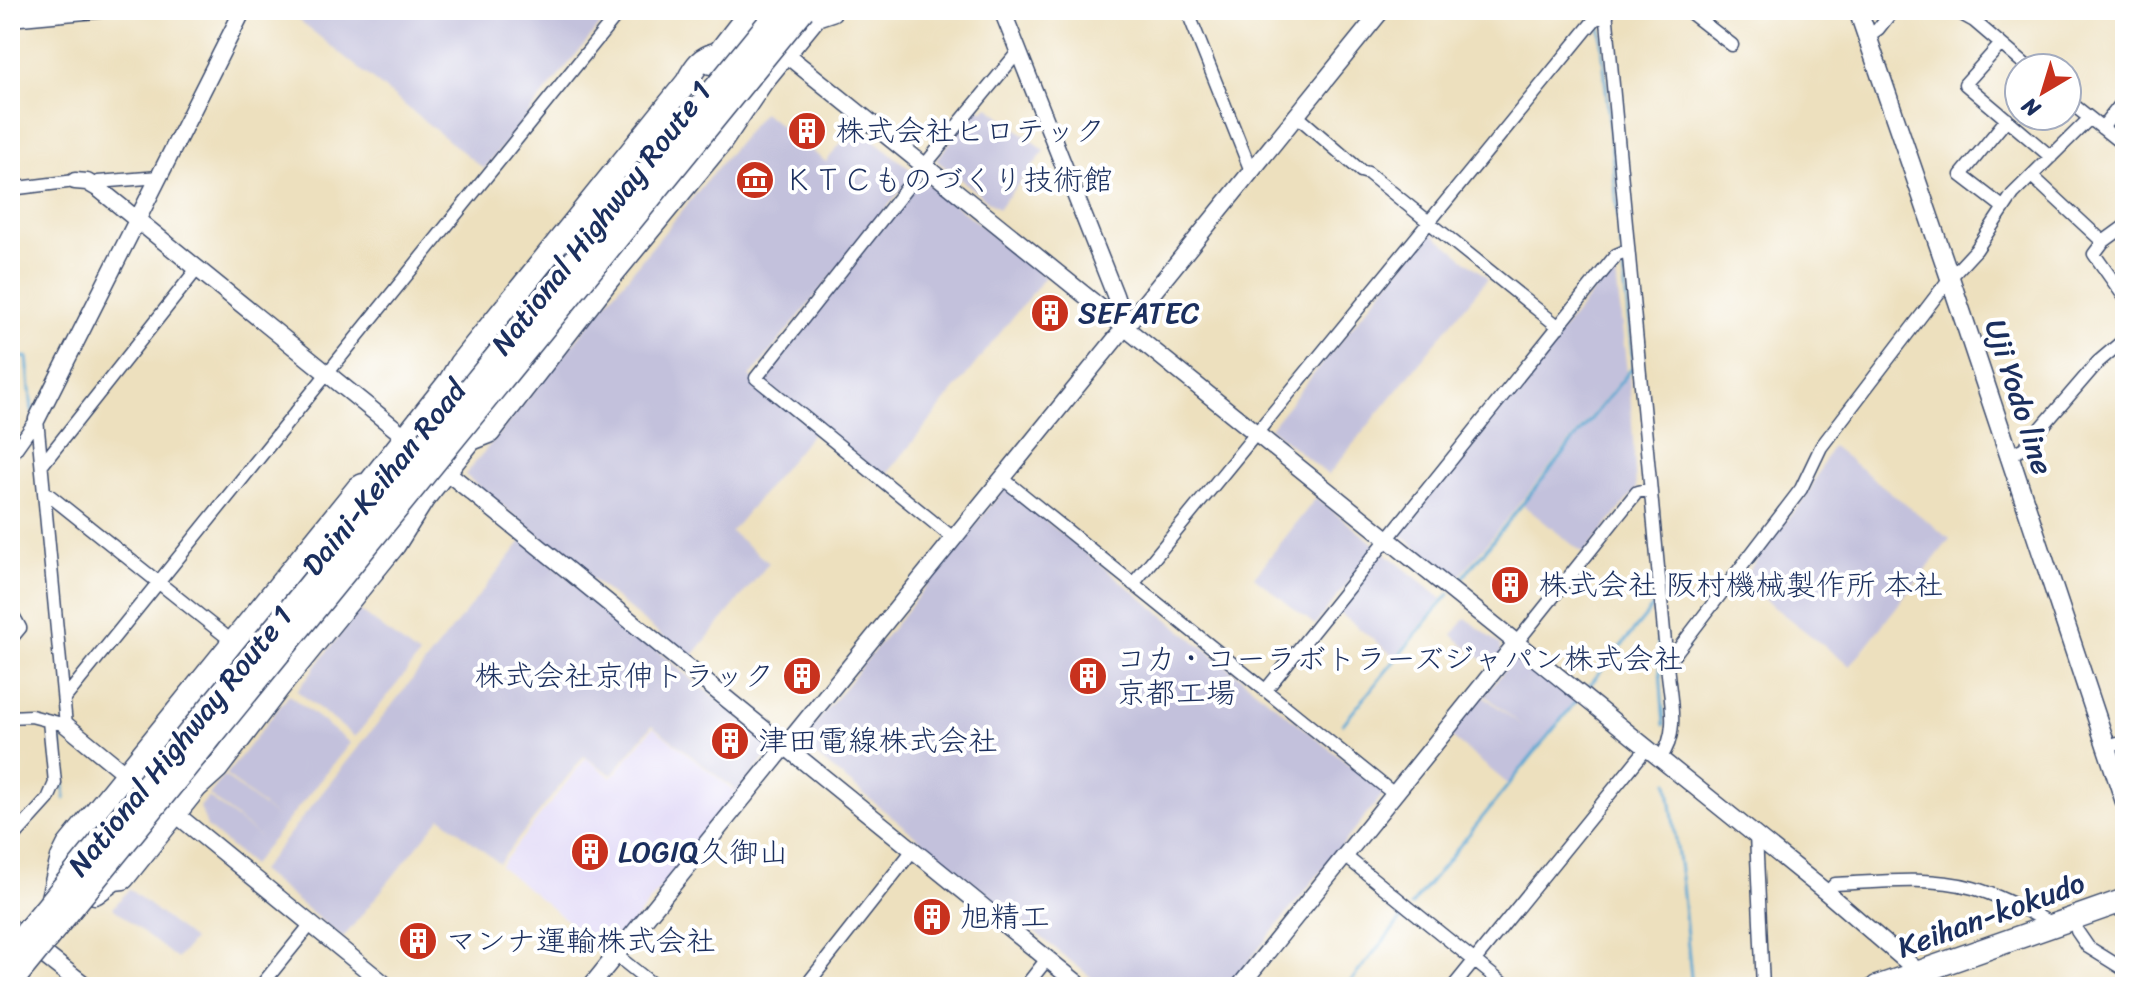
<svg xmlns="http://www.w3.org/2000/svg" width="2135" height="997" font-family="Sriracha,'Klee One',sans-serif">
<style>
.built{fill:#ded5f6}
.industrial{fill:#c3c1dc}
.lines{fill:none;stroke-linecap:round;stroke-linejoin:round}
.stream{stroke:#59a6d2;stroke-width:3}
.street-casing{stroke:#3a4a6c;stroke-width:15}
.secondary-casing{stroke:#3a4a6c;stroke-width:19}
.primary-casing{stroke:#3a4a6c;stroke-width:21}
.highway-casing{stroke:#3a4a6c;stroke-width:25}
.street{stroke:#fff;stroke-width:12}
.secondary{stroke:#fff;stroke-width:16}
.primary{stroke:#fff;stroke-width:18}
.highway{stroke:#fff;stroke-width:22}
.highway-bridge-casing{stroke:#3a4a6c;stroke-width:25;stroke-linecap:butt}
.highway-bridge{stroke:#fff;stroke-width:22}
.labels{text-anchor:middle;dominant-baseline:central;stroke-width:8;stroke-linejoin:round;paint-order:stroke}
.poi-label{font-size:30px;fill:#1b2f5e;stroke:#fff;text-anchor:start}
.street-label{font-size:30px;fill:#1b2f5e;stroke:#fff}
</style>
<rect width="100%" height="100%" fill="#fff"/>
<filter id="ink" filterUnits="userSpaceOnUse"><feTurbulence type="fractalNoise" baseFrequency=".0125" numOctaves="2"/><feDisplacementMap in="SourceGraphic" scale="16" xChannelSelector="R" yChannelSelector="G"/><feConvolveMatrix kernelMatrix="1 2 1 2 8 2 1 2 1" color-interpolation-filters="sRGB"/></filter>
<filter id="wash" filterUnits="userSpaceOnUse"><feTurbulence type="fractalNoise" baseFrequency=".006" numOctaves="4" result="noise"/><feDisplacementMap in="SourceGraphic" scale="32" xChannelSelector="R" yChannelSelector="G"/><feGaussianBlur stdDeviation="1.8" result="paint"/><feColorMatrix in="noise" values="0 0 0 0 0 0 0 0 0 0 0 0 0 0 0 0 0 1.4 0 .05"/><feComposite in="paint" operator="in"/></filter>
<g filter="url(#wash)">
<rect width="100%" height="100%" fill="#ede0be"/>
<path class="built" d="M653 727 737 793 608 954 500 866 586 758 612 778Z"/>
<path class="industrial" d="M301 10H612L484 169 295 17Z
M988 106 1045 151 998 209 936 160 978 107 983 111Z
M763 112 826 162 855 125 915 173 750 377 815 430 731 532 769 563 690 659 465 475Z
M920 177 1045 277 884 478 759 378Z
M1430 231 1488 278 1328 475 1270 428Z
M1615 265 1627 372 1456 581 1398 532Z
M1629 374 1636 489 1584 554 1523 505Z
M1832 446 1950 539 1850 666 1740 581 1808 494Z
M1005 488 1384 793 1228 987H1103L800 743Z
M1316 498 1377 546 1315 625 1254 577Z
M523 540 772 745 770 752 738 792 652 725 612 775 584 756 499 863 441 817 343 938 260 871Z
M1383 551 1442 599 1395 657 1336 610Z
M359 610 419 656 355 737 297 691Z
M1466 618 1500 645 1502 654 1491 666 1452 635Z
M1514 658H1522L1575 700 1508 784 1450 736 1482 695 1525 728 1485 695Z
M289 695 350 743 252 865 207 827 200 807 208 797 262 839 209 795 224 776 280 820 226 775Z
M129 889 193 940 177 959 113 908Z"/>
<g class="lines">
<path class="stream" d="M1600 22 1621 249
M1622 257 1634 373
M10 359 27 357 32 411
M1457 585 1633 367
M1656 615 1664 725
M1585 691 1656 603
M1343 724 1449 594
M60 734 65 799
M1668 782 1682 885 1692 987
M1411 906 1577 700
M1346 987 1407 912"/>
</g>
</g>
<g filter="url(#ink)">
<g class="lines">
<g class="street-casing">
<path id="street" d="M1187 10 1251 171
M1606 10 1667 664
M1687 10 1732 45
M1954 10 1974 21 2029 68
M10 20 118 10
M1867 37 1878 29 1893 10
M2001 44 1965 84 2051 157
M2067 100 2125 146
M1296 115 1361 171 1368 173 1559 327
M2102 128 2125 99
M2033 177 2103 242 2094 254 2125 298
M98 182 159 177
M10 189 75 181
M2004 208 1961 175 2007 119
M2103 242 2125 226
M2008 456 2024 448 2098 362 2125 339
M10 457 37 419
M42 465 197 269
M1002 478 1394 794
M44 491 233 642
M953 538 756 378 924 166 1018 52
M1133 584 1596 18 1607 17
M10 610 20 628 10 640
M1517 642 1637 492 1650 489
M1265 691 1616 255 1628 250
M65 698 621 10
M10 717 31 716 66 725 37 419
M2106 747 2125 742
M1660 758C1681 733 1669 694 1667 664L1801 489 1821 447 1950 278 1976 250 2013 194 2089 119
M1756 835 1763 987
M10 841 48 799 55 783 49 721
M1345 856 1507 987
M1827 893 1835 884C1878 882 1930 876 1973 888 2001 896 2027 911 2053 924
M2077 931 2088 947 2125 970
M616 955 656 987
M1933 980 1942 987
M260 987 311 924
M805 987 913 850
M1025 987 1047 959
M1453 987 1647 748"/>
</g>
<g class="secondary-casing">
<path id="secondary" d="M1002 10 1115 295 1125 325
M778 48 1827 893 1920 973
M75 181 87 182 99 189 413 443
M37 419 243 10
M437 464 1082 987
M66 725 132 779
M166 806 388 987
M590 987 1382 10
M1239 987 1517 642"/>
</g>
<g class="primary-casing">
<path id="primary" d="M1858 10 1950 278 2125 802
M10 928 86 987"/>
</g>
<g class="highway-casing">
<path id="highway" d="M711 63 752 10
M360 516 357 505 371 481 450 381 460 364 687 82C695 66 701 57 719 53
M95 893 114 879 123 878 196 787 217 768 278 688 394 545 423 499 471 439 489 432 608 279 720 143 762 81 816 15 831 10
M52 898 62 858 68 846 358 488 363 485
M1877 987 2125 900"/>
</g>
<use href="#street" class="street"/>
<use href="#secondary" class="secondary"/>
<use href="#primary" class="primary"/>
<use href="#highway" class="highway"/>
<g class="highway-bridge-casing">
<path id="highway-bridge" d="M10 952 779 10
M10 984 803 10"/>
</g>
<use href="#highway-bridge" class="highway-bridge"/>
</g>
</g>
<defs>
<g id="building-disc" transform="scale(2)"><circle r="9.5" fill="#c8321e" stroke="#fff"/><path d="M-4-6H4V6H1V3H-1V6H-4ZM-2.5-4.3h1.7v1.8h-1.7ZM.8-4.3h1.7v1.8H.8ZM-2.5-1h1.7V.8h-1.7ZM.8-1h1.7V.8H.8Z" fill="#fff"/></g>
<g id="museum-disc" transform="scale(2)"><circle r="9.5" fill="#c8321e" stroke="#fff"/><path d="M0-6L6-3V-2H-6V-3ZM-5-1h2V3h-2ZM-1-1h2V3h-2ZM3-1h2V3H3ZM-6 4H6V6H-6Z" fill="#fff"/></g>
</defs>
<g fill-rule="evenodd">
<use href="#building-disc" x="807" y="131"/>
<use href="#museum-disc" x="755" y="180"/>
<use href="#building-disc" x="1050" y="313"/>
<use href="#building-disc" x="1510" y="585"/>
<use href="#building-disc" x="802" y="676"/>
<use href="#building-disc" x="1088" y="676"/>
<use href="#building-disc" x="730" y="741"/>
<use href="#building-disc" x="590" y="852"/>
<use href="#building-disc" x="932" y="917"/>
<use href="#building-disc" x="418" y="941"/>
</g>
<g class="labels">
<g class="poi-label">
<text x="835" y="131">株式会社ヒロテック</text>
<text x="783" y="180">ＫＴＣものづくり技術館</text>
<text x="1078" y="313">SEFATEC</text>
<text x="1538" y="585">株式会社 阪村機械製作所 本社</text>
<text x="1116" y="659">コカ・コーラボトラーズジャパン株式会社<tspan x="1116" dy="34">京都工場</tspan></text>
<text x="774" y="676" text-anchor="end">株式会社京伸トラック</text>
<text x="758" y="741">津田電線株式会社</text>
<text x="618" y="852">LOGIQ久御山</text>
<text x="960" y="917">旭精工</text>
<text x="446" y="941">マンナ運輸株式会社</text>
</g>
<g class="street-label">
<text transform="translate(601 218) rotate(-52)">National Highway Route 1</text>
<text transform="translate(2019 397) rotate(72)">Uji Yodo line</text>
<text transform="translate(384 478) rotate(-51)">Daini-Keihan Road</text>
<text transform="translate(180 741) rotate(-51)">National Highway Route 1</text>
<text transform="translate(1991 915) rotate(-20)">Keihan-kokudo</text>
</g>
</g>
<rect width="2135" height="997" fill="none" stroke="#fff" stroke-width="40"/>
<g transform="translate(2043 92) rotate(218)"><circle r="38" fill="#ffffff" stroke="#a4acbf" stroke-width="2"/>
<path d="M0-6L14 30L0 20L-14 30Z" fill="#c8321e"/>
<text y="-12" font-size="22" font-weight="bold" text-anchor="middle" fill="#1b2f5e">N</text>
</g>
</svg>
